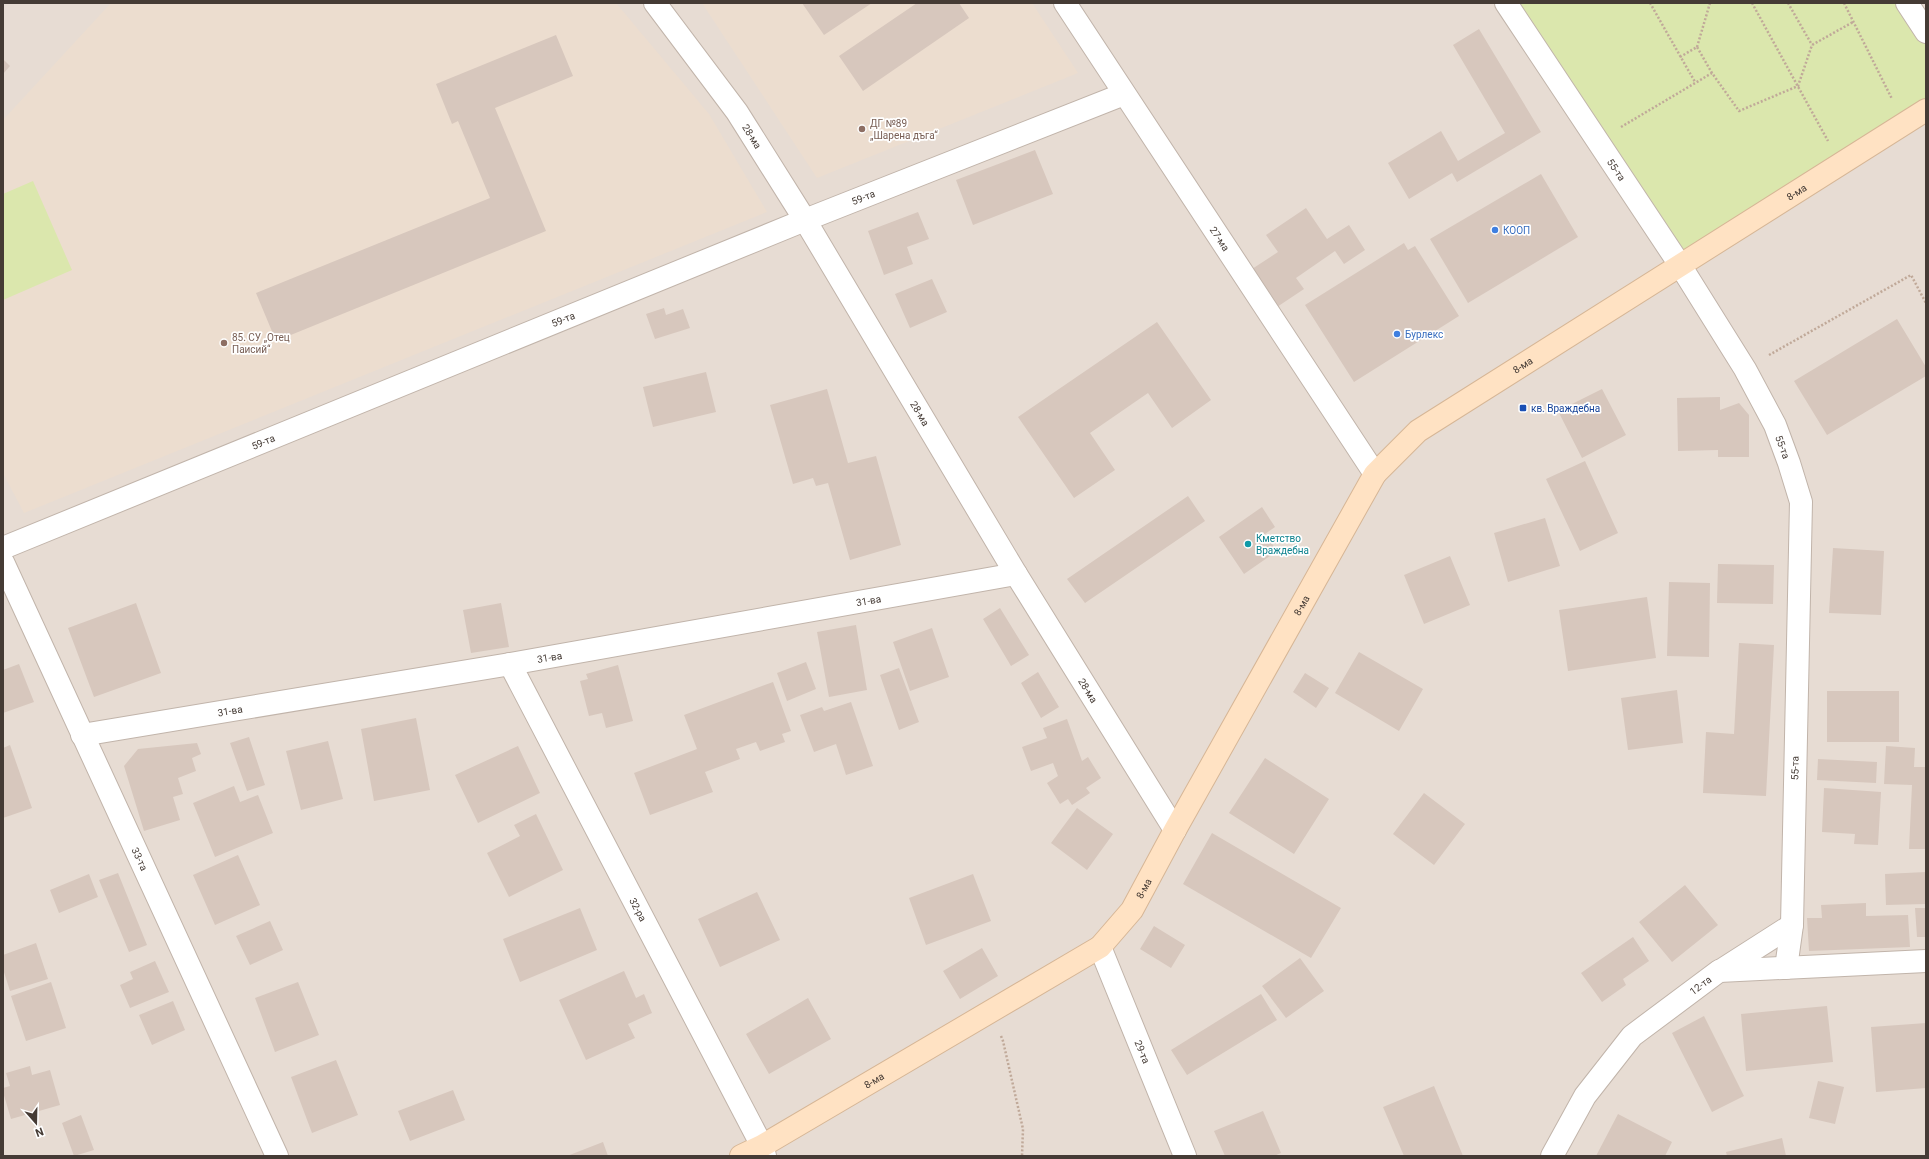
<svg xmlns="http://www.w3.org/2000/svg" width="1929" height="1159" font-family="Roboto,sans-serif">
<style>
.residential{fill:#e7dcd3}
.education{fill:#ecddcf}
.green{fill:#dbe7ad}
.building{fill:#d7c7bd}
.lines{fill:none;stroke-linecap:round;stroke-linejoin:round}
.street-casing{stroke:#c1b4aa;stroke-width:24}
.secondary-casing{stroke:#d6b696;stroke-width:24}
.path{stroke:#c0a999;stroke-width:2.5;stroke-dasharray:2 2;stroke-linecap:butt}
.street{stroke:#fff;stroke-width:22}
.secondary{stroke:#ffe2c3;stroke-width:22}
.education-dot{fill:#8d6e63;stroke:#fff;stroke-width:1.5}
.shop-dot{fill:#3f7fe0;stroke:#fff;stroke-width:1.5}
.transit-dot{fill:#1a4fb4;stroke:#fff;stroke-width:1.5}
.culture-dot{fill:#0f9aa8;stroke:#fff;stroke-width:1.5}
.labels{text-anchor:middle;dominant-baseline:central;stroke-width:3.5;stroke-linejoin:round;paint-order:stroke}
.education-label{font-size:10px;fill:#785e54;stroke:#fff;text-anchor:start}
.street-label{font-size:10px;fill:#453b35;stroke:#fff}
.shop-label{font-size:10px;fill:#366cbe;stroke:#fff;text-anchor:start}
.transit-label{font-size:10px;fill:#164399;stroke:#fff;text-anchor:start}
.culture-label{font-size:10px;fill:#0d838f;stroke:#fff;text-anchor:start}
</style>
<rect width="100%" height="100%" fill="#f3ebe5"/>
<path class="residential" d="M3 3H1926V1156H3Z"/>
<path class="education" d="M111 3H616L709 114 767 212 24 513 3 473V120Z
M702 3H1032L1078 73 817 178Z"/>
<path class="green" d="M1506 3H1907L1926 32V110L1680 265Z
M33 181 72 270 3 300V194Z"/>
<path class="building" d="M802 3H872L824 35Z
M917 3H959L969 18 863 91 839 56Z
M1479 29 1541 132 1457 182 1452 173 1409 199 1388 163 1441 131 1458 161 1505 133 1453 45Z
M556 35 573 76 495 108 546 231 276 341 256 293 490 198 458 121 452 124 436 84Z
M3 59 10 66 3 74Z
M1035 150 1053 194 973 225 956 180Z
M1541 174 1578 237 1468 303 1430 239Z
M1306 208 1327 239 1349 225 1365 250 1344 264 1335 251 1296 278 1304 289 1277 307 1252 269 1278 252 1266 235Z
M918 212 929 239 907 247 913 264 884 275 868 231Z
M1404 243 1408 250 1415 246 1459 316 1354 382 1305 305Z
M932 279 947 312 910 328 895 294Z
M664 308 666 315 683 309 690 328 655 339 646 314Z
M1897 319 1926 367V376L1827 435 1794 381Z
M1157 322 1211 400 1172 428 1148 393 1090 433 1115 470 1074 498 1018 417Z
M706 372 716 412 653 427 643 387Z
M827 389 848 463 876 456 901 545 850 560 828 483 816 486 813 478 793 484 770 405Z
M1602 389 1626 435 1582 458 1558 411Z
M1720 397V410L1739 403 1749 415V457H1718V450L1678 451 1677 398Z
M1585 461 1618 533 1580 551 1546 479Z
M1188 496 1205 521 1085 603 1067 579Z
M1262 507 1275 527 1265 534 1277 551 1244 574 1219 537Z
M1545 518 1560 566 1508 582 1494 533Z
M1833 548 1884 551 1881 615 1829 613Z
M1450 556 1470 605 1424 624 1404 575Z
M1718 564 1774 565 1773 604 1717 603Z
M1669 582 1710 583 1709 657 1667 656Z
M1647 597 1656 658 1568 671 1559 610Z
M136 603 161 673 94 697 68 628Z
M501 603 509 647 471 653 463 610Z
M1000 608 1029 655 1011 666 983 619Z
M856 625 867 690 829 697 817 632Z
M932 628 949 677 910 691 893 642Z
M1739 643 1774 645 1766 796 1703 793 1706 732 1734 734Z
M1359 652 1423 689 1399 731 1335 693Z
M806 662 816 689 787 701 777 673Z
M19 664 34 702 3 713V670Z
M618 665 633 721 606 728 602 713 589 716 580 681 588 679 586 674Z
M899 668 919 722 899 730 880 675Z
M1038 672 1059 707 1041 718 1021 683Z
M1305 673 1329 688 1316 708 1293 692Z
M773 682 791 731 782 734 785 742 760 751 756 742 736 749 740 759 705 772 713 792 650 815 634 773 697 749 684 715Z
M1677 690 1683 743 1628 750 1621 698Z
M1827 691H1899V742H1827Z
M851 702 873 766 846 775 836 744 814 752 800 715 822 707 824 711Z
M416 718 430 790 374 801 361 729Z
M1067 719 1082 761 1088 757 1101 778 1086 788 1090 793 1072 805 1068 799 1060 804 1047 783 1058 776 1053 763 1031 771 1022 747 1047 738 1043 728Z
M249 737 265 785 247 791 230 743Z
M328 741 343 799 301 810 286 751Z
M197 743 201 754 192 758 196 771 178 778 183 794 173 797 180 820 144 831 124 766 138 749Z
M10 745 32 808 3 818V748Z
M518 746 540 793 478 823 455 775Z
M1886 746 1915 748 1914 767H1926V849H1909L1912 785 1884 784Z
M1265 758 1329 799 1294 854 1229 813Z
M1818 759 1877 762 1876 783 1817 780Z
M234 786 240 802 258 795 273 833 215 857 193 803Z
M1824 788 1881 792 1878 845 1854 844 1855 834 1822 832Z
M1424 793 1465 824 1434 865 1393 834Z
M1077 808 1113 834 1087 870 1051 843Z
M536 814 563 870 509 897 487 853 520 836 514 825Z
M1212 833 1341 908 1311 958 1183 884Z
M238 855 260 905 215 925 193 875Z
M1926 872V904L1886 905 1885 874Z
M118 873 147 945 129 952 99 880Z
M89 874 98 897 59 913 50 890Z
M973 874 991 921 926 945 909 898Z
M1685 885 1718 925 1672 962 1639 922Z
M757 892 780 940 720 967 698 919Z
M1866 903V916L1908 915 1910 947 1809 951 1807 918H1822L1821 905Z
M580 908 597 950 520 982 503 939Z
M1915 908H1926V937H1917Z
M270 921 283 950 250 965 236 936Z
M1154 926 1185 945 1171 968 1140 949Z
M1633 937 1649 961 1623 979 1626 985 1602 1002 1581 973Z
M36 943 48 979 10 991 3 969V955Z
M982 948 998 976 960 999 943 971Z
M1300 958 1324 991 1286 1018 1262 986Z
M155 961 169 992 130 1008 120 985 133 979 130 972Z
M624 971 636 998 644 994 652 1013 628 1024 635 1038 586 1060 559 1000Z
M51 982 66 1028 26 1041 11 996Z
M298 982 319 1035 275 1052 255 998Z
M1261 994 1277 1020 1187 1075 1171 1050Z
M808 998 831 1039 769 1074 746 1034Z
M173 1001 185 1030 152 1045 139 1015Z
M1827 1006 1833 1062 1746 1071 1741 1014Z
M1704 1016 1744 1096 1712 1112 1672 1033Z
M1926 1023V1088L1876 1092 1871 1027Z
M336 1060 358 1115 312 1133 291 1077Z
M30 1066 32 1075 50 1070 60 1105 11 1119 3 1092V1088L10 1086 6 1073Z
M1818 1081 1844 1087 1835 1124 1809 1118Z
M1434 1086 1463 1156H1404L1383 1107Z
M453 1090 465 1120 410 1141 398 1111Z
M1263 1111 1281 1153 1274 1156H1225L1214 1131Z
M1618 1114 1672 1142 1665 1156H1596Z
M81 1115 94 1150 74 1156 62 1123Z
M1782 1138 1786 1156H1727L1726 1152Z
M603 1142 608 1156H567Z"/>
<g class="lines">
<g class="street-casing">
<g id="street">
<path id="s1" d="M655 3 737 112 805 220 1016 574 1175 830"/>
<path id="s2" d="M1065 3 1375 474"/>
<path id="s3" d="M1506 3 1680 265 1745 369 1775 425 1789 463 1801 502 1792 925 1786 968"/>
<path d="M1907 3 1926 32"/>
<path id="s4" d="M3 548 805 220 1124 94"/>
<path id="s5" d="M3 562 277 1156"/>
<path id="s6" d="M510 664 762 1146 765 1156"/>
<path id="s7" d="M82 735 510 664 1016 574"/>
<path id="s8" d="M1100 947 1185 1156"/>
<path d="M1720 971 1792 925"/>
<path id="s9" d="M1552 1156 1585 1096 1632 1036 1719 971 1926 961"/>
</g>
</g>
<g class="secondary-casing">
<g id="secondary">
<path id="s10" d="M741 1156 762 1146 1100 947 1132 910 1175 830 1375 474 1418 431 1926 110"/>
</g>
</g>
<path class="path" d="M1650 3 1695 82
M1752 3 1828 141
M1788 3 1812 45
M1844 3 1892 99
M1697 47 1710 3
M1680 57 1697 47 1712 73 1739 111 1798 86 1812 45 1853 22
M1621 127 1712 73
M1769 355 1911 275 1926 303
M1001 1036 1003 1041 1023 1129 1022 1156"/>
<use href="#street" class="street"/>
<use href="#secondary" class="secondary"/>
</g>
<g class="education-dot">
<circle cx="862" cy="129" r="4"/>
<circle cx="224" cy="343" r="4"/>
</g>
<g class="shop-dot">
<circle cx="1495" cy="230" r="4"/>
<circle cx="1397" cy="334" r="4"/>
</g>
<rect class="transit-dot" x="1519" y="404" width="8" height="8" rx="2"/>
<circle class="culture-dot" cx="1248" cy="544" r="4"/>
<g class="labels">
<g class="education-label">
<text x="870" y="123">ДГ №89<tspan x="870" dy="12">„Шарена дъга“</tspan></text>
<text x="232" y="337">85. СУ „Отец<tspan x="232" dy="12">Паисий“</tspan></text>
</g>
<g class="street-label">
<text stroke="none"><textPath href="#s1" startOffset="165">28-ма</textPath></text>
<text stroke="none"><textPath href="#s3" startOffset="200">55-та</textPath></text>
<text stroke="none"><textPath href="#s10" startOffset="1472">8-ма</textPath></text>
<text stroke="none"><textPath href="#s4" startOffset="929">59-та</textPath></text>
<text stroke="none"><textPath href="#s2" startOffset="282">27-ма</textPath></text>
<text stroke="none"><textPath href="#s4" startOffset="605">59-та</textPath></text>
<text stroke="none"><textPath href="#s10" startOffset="1148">8-ма</textPath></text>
<text stroke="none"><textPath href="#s1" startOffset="489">28-ма</textPath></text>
<text stroke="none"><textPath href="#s4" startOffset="281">59-та</textPath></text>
<text stroke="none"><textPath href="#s3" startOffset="524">55-та</textPath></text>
<text stroke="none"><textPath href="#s7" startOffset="798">31-ва</textPath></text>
<text stroke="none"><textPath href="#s10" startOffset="813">8-ма</textPath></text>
<text stroke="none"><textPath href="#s7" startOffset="474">31-ва</textPath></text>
<text stroke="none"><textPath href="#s1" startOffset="813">28-ма</textPath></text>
<text stroke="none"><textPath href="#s7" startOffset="150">31-ва</textPath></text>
<text transform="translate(1795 768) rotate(-89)">55-та</text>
<text stroke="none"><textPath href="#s5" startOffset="327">33-та</textPath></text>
<text stroke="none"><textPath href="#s10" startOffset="489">8-ма</textPath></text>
<text stroke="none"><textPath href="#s6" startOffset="277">32-ра</textPath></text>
<text stroke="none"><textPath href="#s9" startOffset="230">12-та</textPath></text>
<text stroke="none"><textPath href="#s8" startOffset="113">29-та</textPath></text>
<text stroke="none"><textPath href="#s10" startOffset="153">8-ма</textPath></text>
</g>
<g class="shop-label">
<text x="1503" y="230">КООП</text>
<text x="1405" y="334">Бурлекс</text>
</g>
<g class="transit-label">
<text x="1531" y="408">кв. Враждебна</text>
</g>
<g class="culture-label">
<text x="1256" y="538">Кметство<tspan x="1256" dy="12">Враждебна</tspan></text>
</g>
</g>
<rect width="1929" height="1159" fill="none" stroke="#453b35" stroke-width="8"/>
<g transform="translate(36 1123) rotate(160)" stroke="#ffffff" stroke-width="3" paint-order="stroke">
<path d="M0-3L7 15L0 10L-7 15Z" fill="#453b35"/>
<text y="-6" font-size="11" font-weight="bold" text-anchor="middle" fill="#453b35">N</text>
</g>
</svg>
